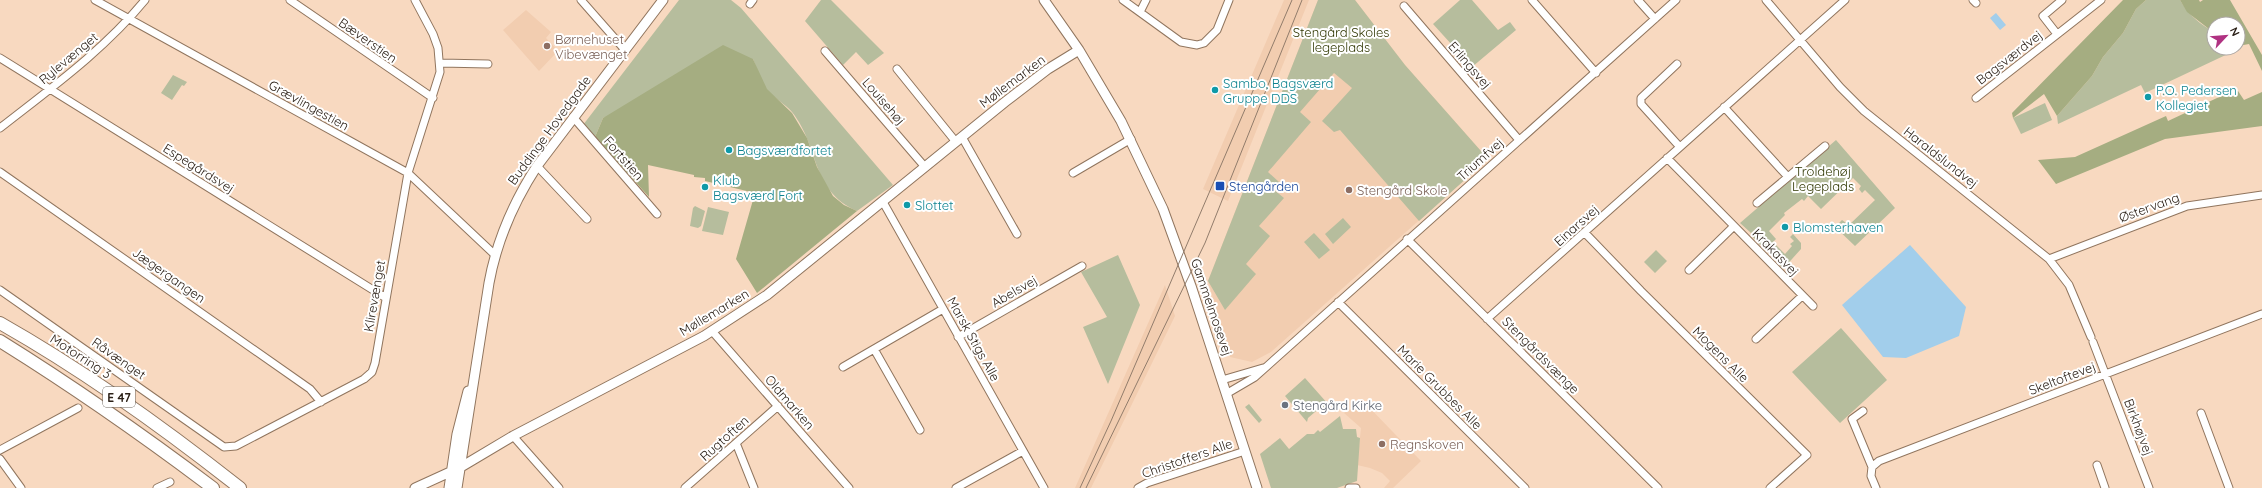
<svg xmlns="http://www.w3.org/2000/svg" width="2262" height="488" font-family="Quicksand,sans-serif">
<style>
.built{fill:#f2cdb0}
.green{fill:#b6bd9d}
.forest{fill:#a5ad81}
.water{fill:#a2ceeb}
.lines{fill:none;stroke-linecap:round;stroke-linejoin:round}
.street-casing{stroke:#90755e;stroke-width:9}
.secondary-casing{stroke:#90755e;stroke-width:11}
.highway-casing{stroke:#90755e;stroke-width:14}
.street{stroke:#fff;stroke-width:7}
.secondary{stroke:#fff;stroke-width:9}
.highway{stroke:#fff;stroke-width:12}
.tram{stroke:#917c6b;stroke-width:1}
.education-dot{fill:#8d6e63;stroke:#fff;stroke-width:1.5}
.culture-dot{fill:#0f9aa8;stroke:#fff;stroke-width:1.5}
.transit-dot{fill:#1a4fb4;stroke:#fff;stroke-width:1.5}
.worship-dot{fill:#6b7280;stroke:#fff;stroke-width:1.5}
.labels{text-anchor:middle;dominant-baseline:central;stroke-width:4;stroke-linejoin:round;paint-order:stroke}
.shield{fill:#fff;stroke:#6b645d;stroke-width:1}
.shield-label{font-size:12px;font-weight:bold;fill:#2c2118}
.park-label{font-size:13px;fill:#2f3600;stroke:#fff}
.education-label{font-size:13px;fill:#785e54;stroke:#fff;text-anchor:start}
.street-label{font-size:13px;fill:#2c2118;stroke:#fff}
.culture-label{font-size:13px;fill:#0d838f;stroke:#fff;text-anchor:start}
.transit-label{font-size:13px;fill:#164399;stroke:#fff;text-anchor:start}
.worship-label{font-size:13px;fill:#5b616d;stroke:#fff;text-anchor:start}
</style>
<rect width="100%" height="100%" fill="#f8d9c0"/>
<path class="built" d="M1284 0H1309L1228 201 1203 189Z
M1318 0H1355L1405 65 1488 159 1271 352 1252 362 1230 357 1208 281Z
M526 10 551 32 546 38 558 51 539 71 503 30Z
M1165 285 1175 316 1091 488H1075Z
M1364 402 1421 461 1393 488H1384L1390 481 1382 473 1370 468 1357 465 1361 428 1344 413Z"/>
<path class="green" d="M679 0H731L741 8 893 185 857 211C810 190 820 147 792 112 785 104 774 98 767 90 761 82 757 69 753 59L603 118 595 137 583 125Z
M821 0H831L884 53 868 65 856 52 843 65 805 21Z
M1318 0H1355L1405 65 1488 159 1419 221 1340 130 1334 132 1322 121 1352 88 1334 73 1300 112 1311 122 1268 172 1279 182 1273 189 1284 198 1259 226 1270 236 1246 264 1256 274 1225 310 1208 281Z
M1460 0H1472L1498 30 1510 22 1516 30 1472 67 1433 24Z
M2146 0H2180C2188 13 2196 21 2209 29L2214 28V48H2233L2232 52 2145 93 2141 85 2058 124 2057 116 2092 76 2103 57 2123 33 2136 9Z
M173 75 187 82 184 86 182 85 172 100 161 93Z
M2045 103 2052 120 2021 134 2013 118Z
M1836 140 1895 208 1855 246 1835 227 1842 220 1849 225 1875 200 1865 190 1862 193 1859 189 1861 186 1853 178 1821 209 1808 196 1804 201 1802 199 1784 213 1785 215 1769 231 1776 239 1773 242 1785 254 1792 246 1790 244 1794 241 1790 237 1793 234 1801 243V249L1783 269 1761 244 1763 243 1760 245 1752 236 1759 228 1758 227 1751 233 1740 223Z
M695 206 705 211 701 226 698 228 690 226 693 208Z
M708 207 729 212 723 235 702 231Z
M1343 218 1351 227 1333 244 1325 234Z
M1314 233 1330 250 1319 259 1304 242Z
M1656 250 1667 261 1655 273 1644 262Z
M1118 255 1140 305 1108 384 1083 327 1107 317 1081 272Z
M1841 328 1887 380 1840 423 1792 372Z
M1305 378 1328 404 1324 408 1322 406 1308 418 1307 422 1285 396Z
M1249 404 1262 420 1259 423 1245 407Z
M1340 416 1343 429H1356L1357 437 1360 438 1357 481 1337 488H1271L1260 454 1280 438 1289 449 1307 434H1314L1318 430 1320 432Z"/>
<path class="forest" d="M2123 0H2146L2136 9 2123 33 2103 57 2092 76 2057 116 2044 94 2013 118 2012 113Z
M2180 0H2199L2200 2 2203 0H2230L2262 55V71L2249 44 2238 46V24H2214V28L2209 29 2187 12Z
M723 45 753 59 767 89 792 113 807 138 817 167 833 196 844 205 857 211 757 293 736 259 755 193 705 181V178L694 177V175L648 165 649 197 595 137 603 118Z
M2238 91 2244 100 2262 92V126L2165 139 2056 184 2038 160 2075 157 2166 116 2168 121 2217 98Z"/>
<path class="water" d="M1996 13 2006 25 2000 30 1990 18Z
M1910 245 1966 307 1959 336 1906 358 1883 357 1842 305Z"/>
<g class="lines">
<g class="street-casing">
<path id="street" d="M95 0 408 173 494 254
M290 0 433 98
M581 0 625 50
M1123 0 1181 42 1197 45 1204 43 1217 30 1229 0
M1532 0 1596 73
M1638 0 1655 19
M1766 0 1840 87 1864 111 2049 259 2069 285 2091 337
M1973 0 1976 3
M750 4 753 0
M1404 6 1519 140
M1140 12 1146 0
M2057 34 2043 16 2062 0
M825 51 925 167
M0 58 386 298
M441 63 488 64
M1677 64 1641 98V104L1679 146
M897 69 956 142
M1976 98 2101 0
M1724 107 1788 177
M573 117 657 214
M0 128C51 88 104 50 145 0
M962 137 1017 234
M1667 158 1813 306
M537 166 587 219
M0 172 310 389 321 402
M1073 173 1131 139
M883 202 1044 488
M1757 203 1825 146
M1585 233 1641 291 1807 455 1770 488
M1407 239 1658 488
M2049 259 2187 206 2262 195
M1689 270 1734 226
M0 290 224 447 236 446 364 379 372 372 375 363 408 173 440 72 438 48 433 34 415 0
M1338 302 1525 488
M1487 319 1845 0
M712 331 849 488
M958 337 1082 266
M1756 339 1802 296
M2093 342 2149 488
M874 349 920 430
M843 367 943 309
M1222 380 1263 368
M1226 394 1255 377 1676 0
M1863 411 1852 419 1872 467 1871 476 1876 488
M2201 413 2229 488
M513 436 559 488
M736 443 754 488
M0 450 78 408
M0 459 21 488
M2097 465 2105 488
M1872 467 1879 461 2262 314
M157 488 170 482
M685 488 778 406
M956 488 1023 451
M1138 488 1147 483 1245 451
M1349 488H1356"/>
</g>
<g class="secondary-casing">
<path id="secondary" d="M1044 0 1079 50 1121 121 1163 209 1191 286 1257 488
M415 488 461 467 513 436 704 336 767 295 1005 102 1048 69 1079 50
M449 488 457 434 468 391
M457 488 489 283C497 239 513 203 537 166L663 0"/>
</g>
<g class="highway-casing">
<path id="highway" d="M0 323C85 371 164 428 240 488
M0 341C74 387 144 436 213 488"/>
</g>
<use href="#street" class="street"/>
<use href="#secondary" class="secondary"/>
<use href="#highway" class="highway"/>
<path class="tram" d="M1080 488 1111 421 1292 0
M1086 488 1205 243 1302 0"/>
</g>
<g class="education-dot">
<circle cx="547" cy="46" r="4"/>
<circle cx="1349" cy="190" r="4"/>
<circle cx="1382" cy="444" r="4"/>
</g>
<g class="culture-dot">
<circle cx="1215" cy="90" r="4"/>
<circle cx="2148" cy="97" r="4"/>
<circle cx="729" cy="150" r="4"/>
<circle cx="705" cy="187" r="4"/>
<circle cx="907" cy="205" r="4"/>
<circle cx="1785" cy="227" r="4"/>
</g>
<rect class="transit-dot" x="1215" y="181" width="10" height="10" rx="2"/>
<circle class="worship-dot" cx="1285" cy="405" r="4"/>
<g class="labels">
<rect class="shield" x="103" y="387" width="32" height="20" rx="3"/>
<g class="shield-label">
<text x="119" y="397">E 47</text>
</g>
<g class="park-label">
<text x="1341" y="32">Stengård Skoles<tspan x="1341" dy="15">legeplads</tspan></text>
<text x="1823" y="171">Troldehøj<tspan x="1823" dy="15">Legeplads</tspan></text>
</g>
<g class="education-label">
<text x="555" y="39">Børnehuset<tspan x="555" dy="15">Vibevænget</tspan></text>
<text x="1357" y="190">Stengård Skole</text>
<text x="1390" y="444">Regnskoven</text>
</g>
<g class="street-label">
<text transform="translate(368 40) rotate(35)">Bæverstien</text>
<text transform="translate(2009 57) rotate(-38)">Bagsværdvej</text>
<text transform="translate(68 58) rotate(-40)">Rylevænget</text>
<text transform="translate(1470 65) rotate(49)">Erlingsvej</text>
<text transform="translate(1012 81) rotate(-37)">Møllemarken</text>
<text transform="translate(884 101) rotate(49)">Louisehøj</text>
<text transform="translate(309 105) rotate(29)">Grævlingestien</text>
<text transform="translate(549 130) rotate(-54)">Buddinge Hovedgade</text>
<text transform="translate(1941 157) rotate(38)">Haraldslundvej</text>
<text transform="translate(624 158) rotate(49)">Fortstien</text>
<text transform="translate(1480 159) rotate(-42)">Triumfvej</text>
<text transform="translate(199 168) rotate(32)">Espegårdsvej</text>
<text transform="translate(2149 207) rotate(-20)">Østervang</text>
<text transform="translate(1576 225) rotate(-42)">Einarsvej</text>
<text transform="translate(1776 252) rotate(46)">Krakasvej</text>
<text transform="translate(169 275) rotate(35)">Jægergangen</text>
<text transform="translate(1014 291) rotate(-30)">Abelsvej</text>
<text transform="translate(374 296) rotate(-80)">Klirevænget</text>
<text transform="translate(1212 307) rotate(71)">Gammelmosevej</text>
<text transform="translate(714 312) rotate(-31)">Møllemarken</text>
<text transform="translate(974 339) rotate(61)">Marsk Stigs Alle</text>
<text transform="translate(1721 354) rotate(45)">Mogens Alle</text>
<text transform="translate(1541 355) rotate(45)">Stengårdsvænge</text>
<text transform="translate(81 356) rotate(33)">Motorring 3</text>
<text transform="translate(119 358) rotate(35)">Råvænget</text>
<text transform="translate(2062 378) rotate(-21)">Skeltoftevej</text>
<text transform="translate(1440 387) rotate(45)">Marie Grubbes Alle</text>
<text transform="translate(790 402) rotate(49)">Oldmarken</text>
<text transform="translate(2139 427) rotate(69)">Birkhøjvej</text>
<text transform="translate(724 438) rotate(-42)">Rugtoften</text>
<text transform="translate(1187 458) rotate(-19)">Christoffers Alle</text>
</g>
<g class="culture-label">
<text x="1223" y="83">Sambo, Bagsværd<tspan x="1223" dy="15">Gruppe DDS</tspan></text>
<text x="2156" y="90">P.O. Pedersen<tspan x="2156" dy="15">Kollegiet</tspan></text>
<text x="737" y="150">Bagsværdfortet</text>
<text x="713" y="180">Klub<tspan x="713" dy="15">Bagsværd Fort</tspan></text>
<text x="915" y="205">Slottet</text>
<text x="1793" y="227">Blomsterhaven</text>
</g>
<g class="transit-label">
<text x="1229" y="186">Stengården</text>
</g>
<g class="worship-label">
<text x="1293" y="405">Stengård Kirke</text>
</g>
</g>
<g transform="translate(2226 36) rotate(64)"><circle r="19" fill="#ffffff" stroke="#aba6a3"/>
<path d="M0-3L7 15L0 10L-7 15Z" fill="#b03282"/>
<text y="-6" font-size="11" font-weight="bold" text-anchor="middle" fill="#2c2118">N</text>
</g>
</svg>
